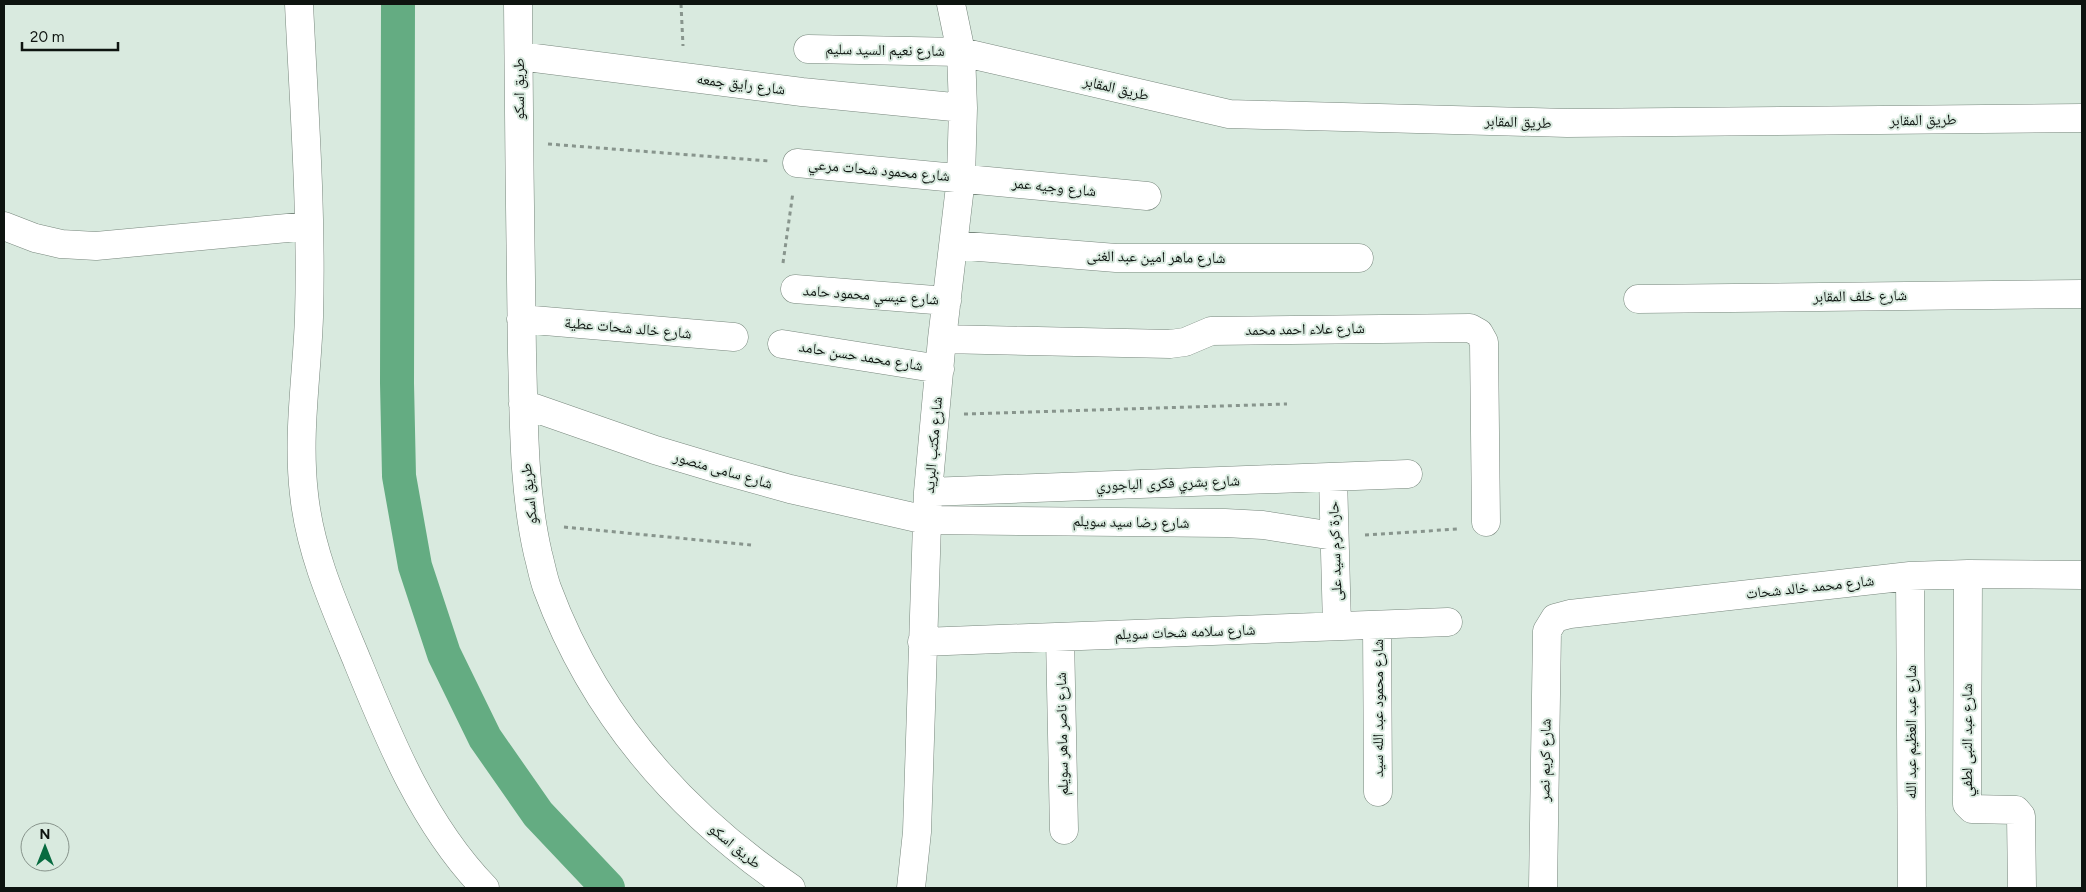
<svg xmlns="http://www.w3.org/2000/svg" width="2086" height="892" font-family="Figtree,'Noto Naskh Arabic',sans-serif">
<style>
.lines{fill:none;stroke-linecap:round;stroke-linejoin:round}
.canal{stroke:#64ac82;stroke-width:34}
.minor-casing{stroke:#78877d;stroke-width:29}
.path{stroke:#88958d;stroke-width:3;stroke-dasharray:4 4;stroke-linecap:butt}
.minor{stroke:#fff;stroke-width:28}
.labels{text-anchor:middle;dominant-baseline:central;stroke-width:4;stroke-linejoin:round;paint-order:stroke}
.street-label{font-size:15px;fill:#0e1410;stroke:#d9eadf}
</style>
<rect width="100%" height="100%" fill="#d9eadf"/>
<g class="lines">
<path class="canal" d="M398 4 397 383 399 476 415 566 444 654 485 738 538 814 608 888"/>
<g class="minor-casing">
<path id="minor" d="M299 4C304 108 312 212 309 317 307 376 297 434 304 494 310 552 334 605 356 658 389 739 423 824 485 888
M518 4C519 120 520 237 522 353 524 420 523 489 538 554 541 565 543 577 547 588 594 715 680 813 791 888
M808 49 961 52 1229 114 1567 123 2082 118
M519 56 802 92 963 108
M797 163 1147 196
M4 226 35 238 61 244 96 246 309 226
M954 245 1116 258H1359
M795 289 947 301
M1638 299 2082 294
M521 319 734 337
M942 339 1170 344 1185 342 1211 331 1470 328 1479 333 1484 342 1486 522
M782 344 940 369
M523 404 655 450 722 470 790 489 926 520 1225 523 1263 525 1334 536
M1333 477 1337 626
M928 492 1408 474
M1968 574 1967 804 1972 809 2016 810 2021 816 2022 888
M1910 576 1912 888
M1377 625 1378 792
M1060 637 1064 830
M922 642 1448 622
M911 888 917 832 928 492 942 339 961 178 963 108 961 52 951 4
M1543 888 1547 631 1555 618 1570 614 1910 576 1968 574 2082 575"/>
</g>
<path class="path" d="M681 4 683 46
M548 144 769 161
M783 263 793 192
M964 414 1287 404
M564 527 751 545
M1365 535 1458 529"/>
<use href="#minor" class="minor"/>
</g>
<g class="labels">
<g class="street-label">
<text transform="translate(885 50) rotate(1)">شارع نعيم السيد سليم</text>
<text transform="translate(741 84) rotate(7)">شارع رايق جمعه</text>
<text transform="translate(1116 88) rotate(13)">طريق المقابر</text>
<text transform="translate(519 89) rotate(-90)">طريق اسكو</text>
<text transform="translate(1923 120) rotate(-1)">طريق المقابر</text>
<text transform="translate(1518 122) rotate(2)">طريق المقابر</text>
<text transform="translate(879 170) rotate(5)">شارع محمود شحات مرعي</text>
<text transform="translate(1054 187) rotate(6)">شارع وجيه عمر</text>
<text transform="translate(1156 257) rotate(1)">شارع ماهر امين عبد الغنى</text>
<text transform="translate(871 295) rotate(4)">شارع عيسي محمود حامد</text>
<text transform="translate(1860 296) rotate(-1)">شارع خلف المقابر</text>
<text transform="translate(628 328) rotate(5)">شارع خالد شحات عطية</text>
<text transform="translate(1305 329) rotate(-1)">شارع علاء احمد محمد</text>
<text transform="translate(861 356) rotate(9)">شارع محمد حسن حامد</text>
<text transform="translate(933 445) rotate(-85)">شارع مكتب البريد</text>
<text transform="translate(723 470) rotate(16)">شارع سامى منصور</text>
<text transform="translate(1168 483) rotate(-2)">شارع بشري فكرى الباجوري</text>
<text transform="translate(529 494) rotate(-96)">طريق اسكو</text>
<text transform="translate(1131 522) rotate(1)">شارع رضا سيد سويلم</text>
<text transform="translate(1335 551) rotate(-92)">حارة كرم سيد على</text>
<text transform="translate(1810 587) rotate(-6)">شارع محمد خالد شحات</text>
<text transform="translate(1185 632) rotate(-2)">شارع سلامه شحات سويلم</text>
<text transform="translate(1378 708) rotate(-90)">شارع محمود عبد الله سيد</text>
<text transform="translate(1911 732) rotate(-90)">شارع عبد العظيم عبد الله</text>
<text transform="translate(1062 734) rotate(-91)">شارع ناصر ماهر سويلم</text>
<text transform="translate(1967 740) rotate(-90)">شارع عبد النبى لطفي</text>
<text transform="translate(1545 760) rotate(-89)">شارع كريم نصر</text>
<text transform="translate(735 846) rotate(39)">طريق اسكو</text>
</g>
</g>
<rect width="2086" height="892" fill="none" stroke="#0e1410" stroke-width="10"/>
<g transform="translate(45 847)"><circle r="24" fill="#d9eadf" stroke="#88948c"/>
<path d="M0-4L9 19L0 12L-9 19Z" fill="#076b40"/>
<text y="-8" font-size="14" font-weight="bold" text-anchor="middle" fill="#0e1410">N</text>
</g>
<path d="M22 42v8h96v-8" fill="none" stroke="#0e1410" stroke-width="2.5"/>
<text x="30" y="42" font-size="15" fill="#0e1410" stroke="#d9eadf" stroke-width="4" paint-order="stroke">20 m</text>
</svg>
